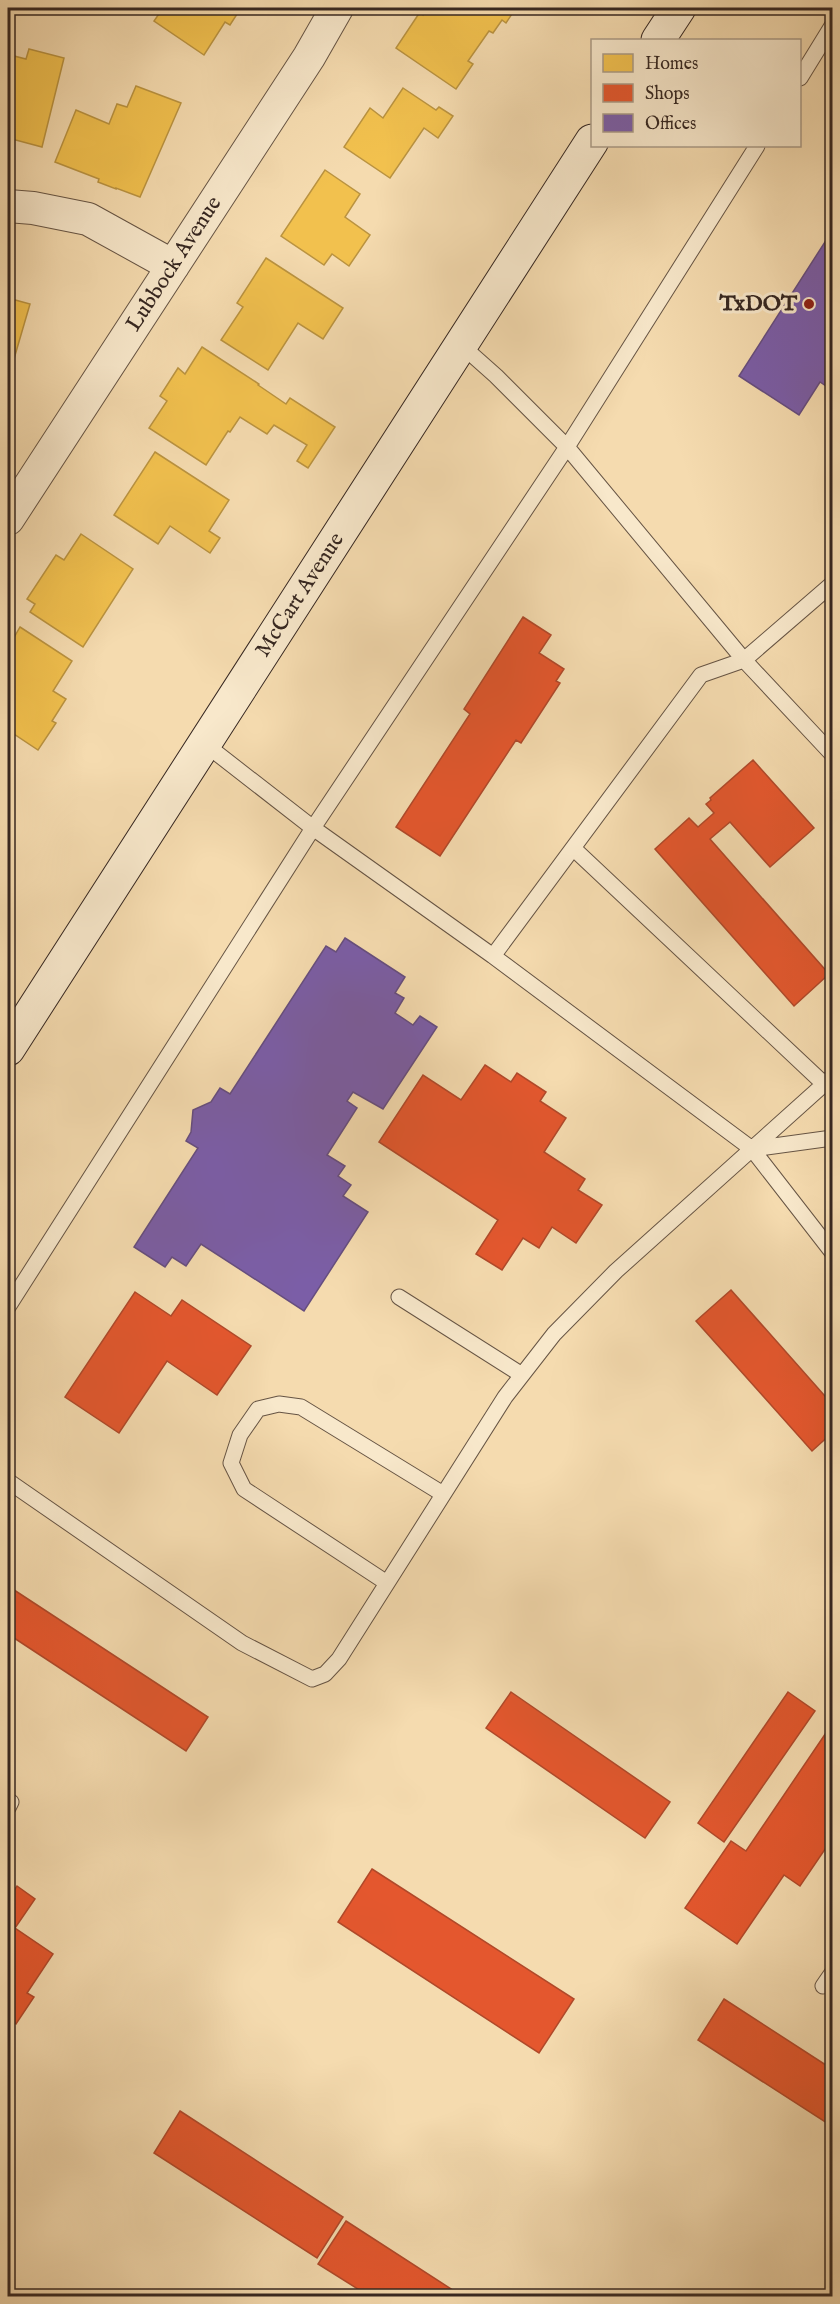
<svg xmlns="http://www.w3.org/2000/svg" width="840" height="2304" font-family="'IM FELL English',serif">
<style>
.homes{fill:#f2c14e;stroke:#ba9340;stroke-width:1.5}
.shops{fill:#e4572e;stroke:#b0492a;stroke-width:1.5}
.offices{fill:#7b5ea7;stroke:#664e7f;stroke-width:1.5}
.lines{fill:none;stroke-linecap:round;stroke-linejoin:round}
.service-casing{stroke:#665444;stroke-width:17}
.minor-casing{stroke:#665444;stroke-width:34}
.secondary-casing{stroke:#362721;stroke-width:35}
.service{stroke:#f8e8cb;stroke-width:15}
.minor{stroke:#f8e8cb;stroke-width:32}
.secondary{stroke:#f8e8cb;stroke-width:33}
.poi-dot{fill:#8f2418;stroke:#f8e8cb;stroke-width:2}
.labels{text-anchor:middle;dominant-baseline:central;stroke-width:6;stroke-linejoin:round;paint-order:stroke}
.street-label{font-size:22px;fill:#362721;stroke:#f8e8cb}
.poi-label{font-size:22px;font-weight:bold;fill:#362721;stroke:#f8e8cb;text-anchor:end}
</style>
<rect width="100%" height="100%" fill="#f5dbaf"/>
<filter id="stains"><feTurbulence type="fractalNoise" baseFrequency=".00333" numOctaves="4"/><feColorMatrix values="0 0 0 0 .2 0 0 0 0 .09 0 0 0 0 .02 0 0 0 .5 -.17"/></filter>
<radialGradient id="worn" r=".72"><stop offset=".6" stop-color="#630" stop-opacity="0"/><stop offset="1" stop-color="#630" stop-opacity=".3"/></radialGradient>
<path class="homes" d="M163 8H241L230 25 225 22 204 55 154 21Z
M428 8H508L507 10 512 14 506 23 502 20 493 33 489 31 468 61 473 64 456 89 396 48 420 12 423 15Z
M29 49 64 58 42 147 8 138V63L10 55 26 59Z
M136 86 181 103 140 197 116 188V189L98 182 99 179 55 162 76 110 109 124 117 104 127 107Z
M403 88 436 110 439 107 453 116 438 138 424 128 390 178 344 147 370 108 383 118Z
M325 170 360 194 345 217 370 235 349 266 332 254 324 265 281 236Z
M266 258 343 308 323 339 298 323 268 370 221 340 243 307 237 303Z
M8 298 30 304 9 376H8Z
M202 347 259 384 258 385 286 404 290 398 335 427 308 468 297 461 307 445 274 425 267 434 240 417 230 432 228 431 206 465 149 428 167 401 160 396 178 368 185 374Z
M155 452 229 500 209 531 220 538 210 553 170 526 158 544 114 515Z
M81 534 133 569 83 647 30 612 35 604 27 599 56 555 64 560Z
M20 627 72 661 53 691 66 699 52 721 56 723 38 750 8 730V648Z"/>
<path class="shops" d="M523 617 551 635 539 653 564 669 556 681 560 683 521 743 516 740 440 856 396 827 470 714 464 709Z
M753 760 814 828 770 867 730 822 710 839 829 974 794 1006 655 849 689 818 698 827 714 813 706 804 711 800 710 798Z
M485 1065 511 1082 517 1073 546 1092 540 1101 566 1118 544 1152 585 1179 578 1190 602 1205 576 1243 552 1227 539 1248 523 1238 502 1270 476 1254 498 1220 379 1142 423 1075 461 1100Z
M731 1290 832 1404V1433L812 1451 696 1321Z
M135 1292 171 1316 182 1300 251 1346 217 1395 167 1361 119 1433 65 1397Z
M8 1586 208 1717 186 1751 8 1634Z
M511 1692 670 1802 645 1838 486 1728Z
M788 1692 815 1711 724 1842 698 1823Z
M832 1724V1839L800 1886 784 1875 737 1944 685 1908 731 1841 746 1851Z
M372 1869 574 1999 539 2053 338 1922Z
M17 1886 35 1899 15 1928 53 1954 27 1993 34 1997 16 2024 8 2018V1900Z
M724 1999 832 2069V2122L830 2125 698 2040Z
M180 2111 343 2217 317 2258 154 2153Z
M346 2221 462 2296H369L318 2264Z"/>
<path class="offices" d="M832 231V377L826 386 820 382 799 415 739 376Z
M345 938 405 977 395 993 404 998 395 1013 413 1025 420 1016 437 1027 383 1109 353 1092 347 1101 357 1108 327 1155 345 1166 338 1176 351 1185 343 1196 368 1212 304 1311 201 1244 186 1266 172 1257 165 1267 134 1247 198 1148 186 1141 191 1132 193 1110 211 1102 220 1088 230 1094 326 946 336 952Z"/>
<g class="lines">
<g class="service-casing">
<path id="service" d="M800 78 832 26
M460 344 496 376 567 447 744 660 832 754
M205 744 313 828 493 956 752 1149 832 1252
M573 848 824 1084
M493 956 701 675 744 660 832 584
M752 1149 832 1138
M399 1297 522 1375
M8 1307 313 828 567 447 757 146
M8 1481 242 1643 312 1679 325 1674 339 1659 505 1397 554 1334 616 1271 832 1077
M387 1583 244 1489 231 1463 240 1435 258 1409 279 1404 301 1407 443 1494
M8 1800 11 1802 8 1808
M823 1986 832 1973"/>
</g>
<g class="minor-casing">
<path id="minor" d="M8 206 33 208 88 219 173 266
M8 519 309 57 337 8"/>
</g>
<g class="secondary-casing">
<path id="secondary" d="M658 40 679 8
M8 1049 592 141"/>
</g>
<use href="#service" class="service"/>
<use href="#minor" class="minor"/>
<use href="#secondary" class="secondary"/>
</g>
<circle class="poi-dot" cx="809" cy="304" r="6"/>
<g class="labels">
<g class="street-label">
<text transform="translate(174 264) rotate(-57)">Lubbock Avenue</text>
<text transform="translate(300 595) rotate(-57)">McCart Avenue</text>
</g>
<g class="poi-label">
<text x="797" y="304">TxDOT</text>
</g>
</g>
<rect width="840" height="2304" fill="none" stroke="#f5dbaf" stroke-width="30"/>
<rect x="9" y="9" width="822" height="2286" fill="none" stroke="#362721" stroke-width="3"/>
<rect x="15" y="15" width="810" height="2274" fill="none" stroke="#362721" stroke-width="1.5"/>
<rect x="591" y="39" width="210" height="108" fill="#f8e8cb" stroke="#aa9b87" stroke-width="1.5"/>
<rect x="603" y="54" width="30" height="18" fill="#f2c14e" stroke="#aa9b87" stroke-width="1.5"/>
<text x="645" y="69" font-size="18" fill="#362721">Homes</text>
<rect x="603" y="84" width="30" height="18" fill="#e4572e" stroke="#aa9b87" stroke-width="1.5"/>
<text x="645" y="99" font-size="18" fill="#362721">Shops</text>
<rect x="603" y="114" width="30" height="18" fill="#7b5ea7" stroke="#aa9b87" stroke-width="1.5"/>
<text x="645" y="129" font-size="18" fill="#362721">Offices</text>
<rect width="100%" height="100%" filter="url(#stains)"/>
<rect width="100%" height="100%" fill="url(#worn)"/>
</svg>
